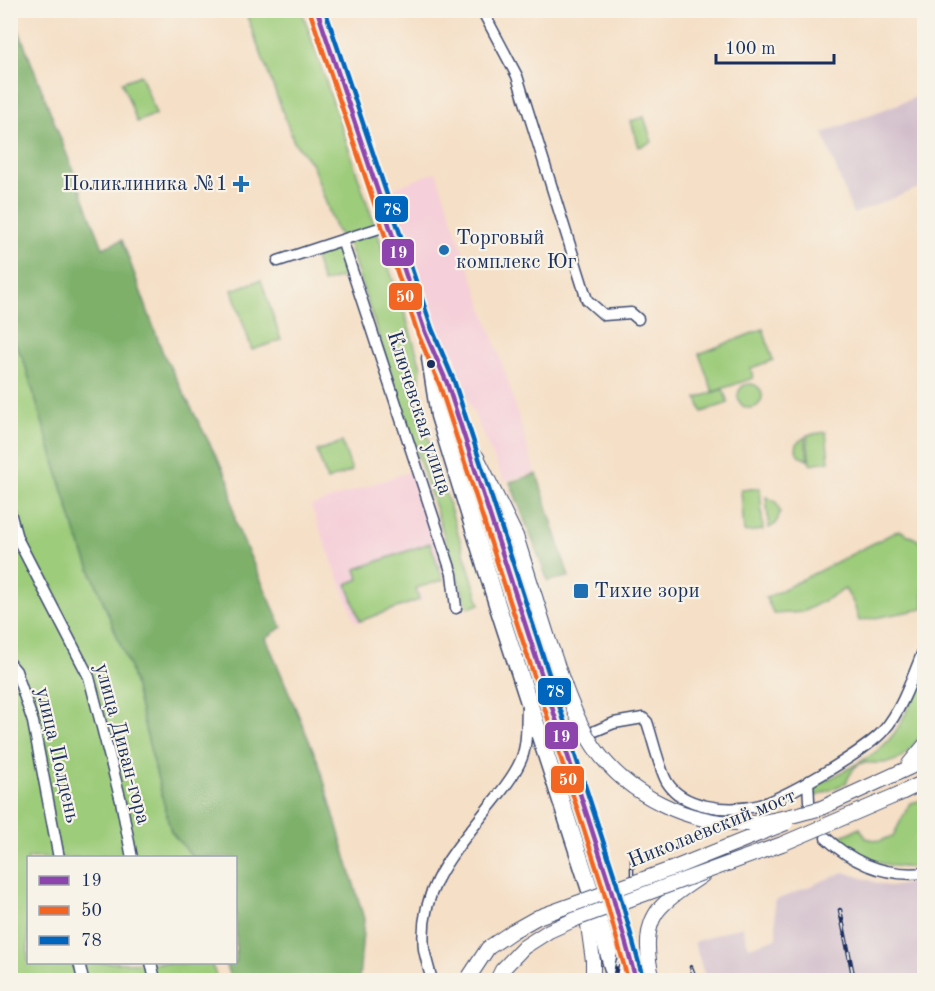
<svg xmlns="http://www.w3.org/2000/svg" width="935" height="991" font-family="'Old Standard TT',serif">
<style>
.built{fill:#f5cfd9}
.industrial{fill:#d1bdcb}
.green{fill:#9dcc7a;stroke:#5c7e6c;stroke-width:1.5}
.forest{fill:#7eb06a;stroke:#4c7064;stroke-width:1.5}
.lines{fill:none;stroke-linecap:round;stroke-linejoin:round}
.minor-casing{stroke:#3c496e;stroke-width:13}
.major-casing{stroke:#3c496e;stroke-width:16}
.highway-casing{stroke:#3c496e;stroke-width:19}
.minor{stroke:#fff;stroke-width:10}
.major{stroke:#fff;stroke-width:14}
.highway{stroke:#fff;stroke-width:16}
.rail-casing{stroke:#1b2f5e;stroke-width:4.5}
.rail{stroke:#f7f3e8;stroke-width:2;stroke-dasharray:7;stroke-linecap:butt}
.major-bridge-casing{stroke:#3c496e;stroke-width:16;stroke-linecap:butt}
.major-bridge{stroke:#fff;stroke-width:14}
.bus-1-casing{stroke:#f7f3e8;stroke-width:9}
.bus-2-casing{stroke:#f7f3e8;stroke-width:9}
.bus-3-casing{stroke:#f7f3e8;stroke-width:9}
.bus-1{stroke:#8e44ad;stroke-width:4.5}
.bus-2{stroke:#f26522;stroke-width:4.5}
.bus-3{stroke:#0065bd;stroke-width:4.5}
.poi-dot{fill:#1f6fb2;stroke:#f7f3e8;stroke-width:2}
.bus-dot{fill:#1b2f5e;stroke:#f7f3e8;stroke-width:2}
.labels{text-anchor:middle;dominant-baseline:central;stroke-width:4.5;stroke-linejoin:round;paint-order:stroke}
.poi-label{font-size:21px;fill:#1b2f5e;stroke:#f7f3e8;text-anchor:start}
.street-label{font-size:21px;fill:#1b2f5e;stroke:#f7f3e8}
.line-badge{stroke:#f7f3e8;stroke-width:2}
.badge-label{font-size:16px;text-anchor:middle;font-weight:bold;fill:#fff}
</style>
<rect width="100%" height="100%" fill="#f7f3e8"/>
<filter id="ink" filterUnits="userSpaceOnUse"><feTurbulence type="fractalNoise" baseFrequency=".0167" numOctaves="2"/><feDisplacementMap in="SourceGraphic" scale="12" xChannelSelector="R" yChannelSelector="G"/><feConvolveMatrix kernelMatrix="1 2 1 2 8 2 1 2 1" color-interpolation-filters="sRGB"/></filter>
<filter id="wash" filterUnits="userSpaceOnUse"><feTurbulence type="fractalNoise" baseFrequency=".008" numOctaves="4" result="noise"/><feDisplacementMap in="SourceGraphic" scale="24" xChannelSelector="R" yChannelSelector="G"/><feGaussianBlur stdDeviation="1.35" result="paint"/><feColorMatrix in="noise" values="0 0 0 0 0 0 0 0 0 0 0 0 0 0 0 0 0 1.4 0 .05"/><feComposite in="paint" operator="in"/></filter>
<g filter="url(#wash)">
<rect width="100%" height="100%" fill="#f5dfc6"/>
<path class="built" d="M436 172 507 378 535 473 504 481 436 328 392 189Z
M414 470 450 577 419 588 423 600 356 623 311 506Z"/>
<path class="industrial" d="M924 94V186L853 214 823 133Z
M844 872 890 887 924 881V980H706L694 942 742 926 749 947 777 938 774 901Z"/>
<path class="green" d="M245 11H302L408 324 421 367 417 402 480 604 468 608 348 243 336 230 312 164 294 142Z
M141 75 156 114 137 122 122 82Z
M644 117 652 142 639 147 631 121Z
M339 247 348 275 323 283 314 255Z
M261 280 281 340 252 350 232 290Z
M763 329 773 360 751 368 753 378 713 392 699 354Z
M10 335 24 361 76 534 130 668 171 832 193 857 28 858V962L211 963 218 980H11Z
M738 396a12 12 0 1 1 24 0a12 12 0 1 1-24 0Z
M723 389 728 403 702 412 697 398Z
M826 432 829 461 810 464 807 435Z
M805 437 808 460 799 456 796 450 797 443Z
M342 442 352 471 327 480 317 451Z
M760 488 763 530 744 532 741 490Z
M766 497 776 502 780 512 776 524 769 528Z
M899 530 918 540 924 548 923 609 859 621 854 604 845 589 803 612 774 614 766 598Z
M430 543 443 580 416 588 419 600 360 621 347 584 359 579 356 569Z
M924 665C924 681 928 712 924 726 920 740 905 759 890 762 865 767 859 752 846 783L816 796 814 793 818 785C839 773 867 761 885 744 906 724 914 691 924 665Z
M924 800V867C890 870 862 860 837 838L860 828 866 838 880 841 893 836 910 803Z"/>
<path class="forest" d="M11 10 103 248 122 240 163 353 229 481 236 525 282 627 266 638 319 764 364 919 359 980H231L225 963 236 962V858L193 857 171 832 130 668 76 534 24 361 11 335Z
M537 474 569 577 548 581 510 482Z"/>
</g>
<g filter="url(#ink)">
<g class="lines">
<g class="minor-casing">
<path id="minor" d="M482 10 517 76 587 300 604 315 631 313 638 319
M342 240 389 225
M278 261 342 240 452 574 456 608
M10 512 17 538 89 677 121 801 132 858
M10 664 16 671 33 722 59 858
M595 731 614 723 643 718 647 722C652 736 660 771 667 782 683 808 725 811 751 807 778 803 866 751 884 730 902 710 914 673 924 649
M563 741 579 736
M808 781 809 801
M826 838C854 864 886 877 924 873
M79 962 83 980
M151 962 155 980
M432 980C429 970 426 960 424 949 418 888 455 851 489 807 500 793 513 778 520 762 528 746 526 724 527 707"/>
</g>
<g class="major-casing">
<path id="major" d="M477 457 516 536 548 638
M909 764 924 746
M899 794 924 782
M819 809 924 761
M588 925 593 961V980
M467 980 488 948 513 931
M497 980 502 970 524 947
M653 980C647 957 643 926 661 907 673 894 689 885 703 875"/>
</g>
<g class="highway-casing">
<path id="highway" d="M317 10 425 332 447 383 609 883
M430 358 439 416 498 607 590 890
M618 914 636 980
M599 921 616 980"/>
</g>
<use href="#minor" class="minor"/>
<use href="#major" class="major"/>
<use href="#highway" class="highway"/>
<g class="rail-casing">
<path id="rail" d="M632 875V853
M840 910 854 980
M691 967 696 980
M614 980 627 911"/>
</g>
<use href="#rail" class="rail"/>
<g class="major-bridge-casing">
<path id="major-bridge" d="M548 638C560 673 573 716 594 747 627 795 689 825 747 823 771 823 796 814 819 809
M513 931 538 917 674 868 786 823
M524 947 549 931 576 919 782 844 899 794"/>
</g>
<use href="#major-bridge" class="major-bridge"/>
<g class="bus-1-casing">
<path id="bus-1" d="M317 10 425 332 447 383 609 883 636 980"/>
</g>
<g class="bus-2-casing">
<path id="bus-2" d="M310 12 418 334 440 386 602 885 628 980"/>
</g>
<g class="bus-3-casing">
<path id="bus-3" d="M325 10 432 329 454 381 616 881 643 978"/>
</g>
<use href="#bus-1" class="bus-1"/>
<use href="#bus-2" class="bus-2"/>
<use href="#bus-3" class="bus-3"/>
</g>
</g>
<g class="poi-dot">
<path d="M238 175h6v6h6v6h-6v6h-6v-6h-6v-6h6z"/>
<circle cx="444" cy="250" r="6"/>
<rect x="573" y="583" width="16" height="16" rx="3"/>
</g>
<circle class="bus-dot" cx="431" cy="364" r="5"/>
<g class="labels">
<g class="poi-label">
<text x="228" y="184" text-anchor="end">Поликлиника №1</text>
<text x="456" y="238">Торговый<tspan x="456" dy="24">комплекс Юг</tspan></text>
<text x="594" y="591">Тихие зори</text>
</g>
<g class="street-label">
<text transform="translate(419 413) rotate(72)">Ключевская улица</text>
<text transform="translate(122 744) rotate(75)">улица Диван-гора</text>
<text transform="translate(57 755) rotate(77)">улица Полдень</text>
<text transform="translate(712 829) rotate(-22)">Николаевский мост</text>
</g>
</g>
<g class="line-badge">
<rect x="374" y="195" width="35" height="28" rx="6" fill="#0065bd"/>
<rect x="381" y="238" width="34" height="29" rx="6" fill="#8e44ad"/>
<rect x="388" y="282" width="35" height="29" rx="6" fill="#f26522"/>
<rect x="537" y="677" width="35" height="29" rx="6" fill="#0065bd"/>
<rect x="544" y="721" width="35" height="29" rx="6" fill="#8e44ad"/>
<rect x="550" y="765" width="35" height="29" rx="6" fill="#f26522"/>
</g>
<g class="badge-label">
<text x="392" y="215">78</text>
<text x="398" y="258">19</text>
<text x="405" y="302">50</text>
<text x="555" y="697">78</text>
<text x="561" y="742">19</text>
<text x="568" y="785">50</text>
</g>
<rect width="935" height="991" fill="none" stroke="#f7f3e8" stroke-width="36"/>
<rect x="27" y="856" width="210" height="108" fill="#f7f3e8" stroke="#9fa5b1" stroke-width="1.5"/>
<rect x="39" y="876" width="30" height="9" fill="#8e44ad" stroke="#9fa5b1" stroke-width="1.5"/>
<text x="81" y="886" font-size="18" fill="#1b2f5e">19</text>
<rect x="39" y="906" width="30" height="9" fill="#f26522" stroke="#9fa5b1" stroke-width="1.5"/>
<text x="81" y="916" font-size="18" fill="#1b2f5e">50</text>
<rect x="39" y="936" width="30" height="9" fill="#0065bd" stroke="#9fa5b1" stroke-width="1.5"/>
<text x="81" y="946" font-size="18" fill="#1b2f5e">78</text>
<path d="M716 54v9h118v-9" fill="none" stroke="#1b2f5e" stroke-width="3"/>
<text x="725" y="54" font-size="18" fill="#1b2f5e" stroke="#f7f3e8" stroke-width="4.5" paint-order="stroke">100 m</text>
</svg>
